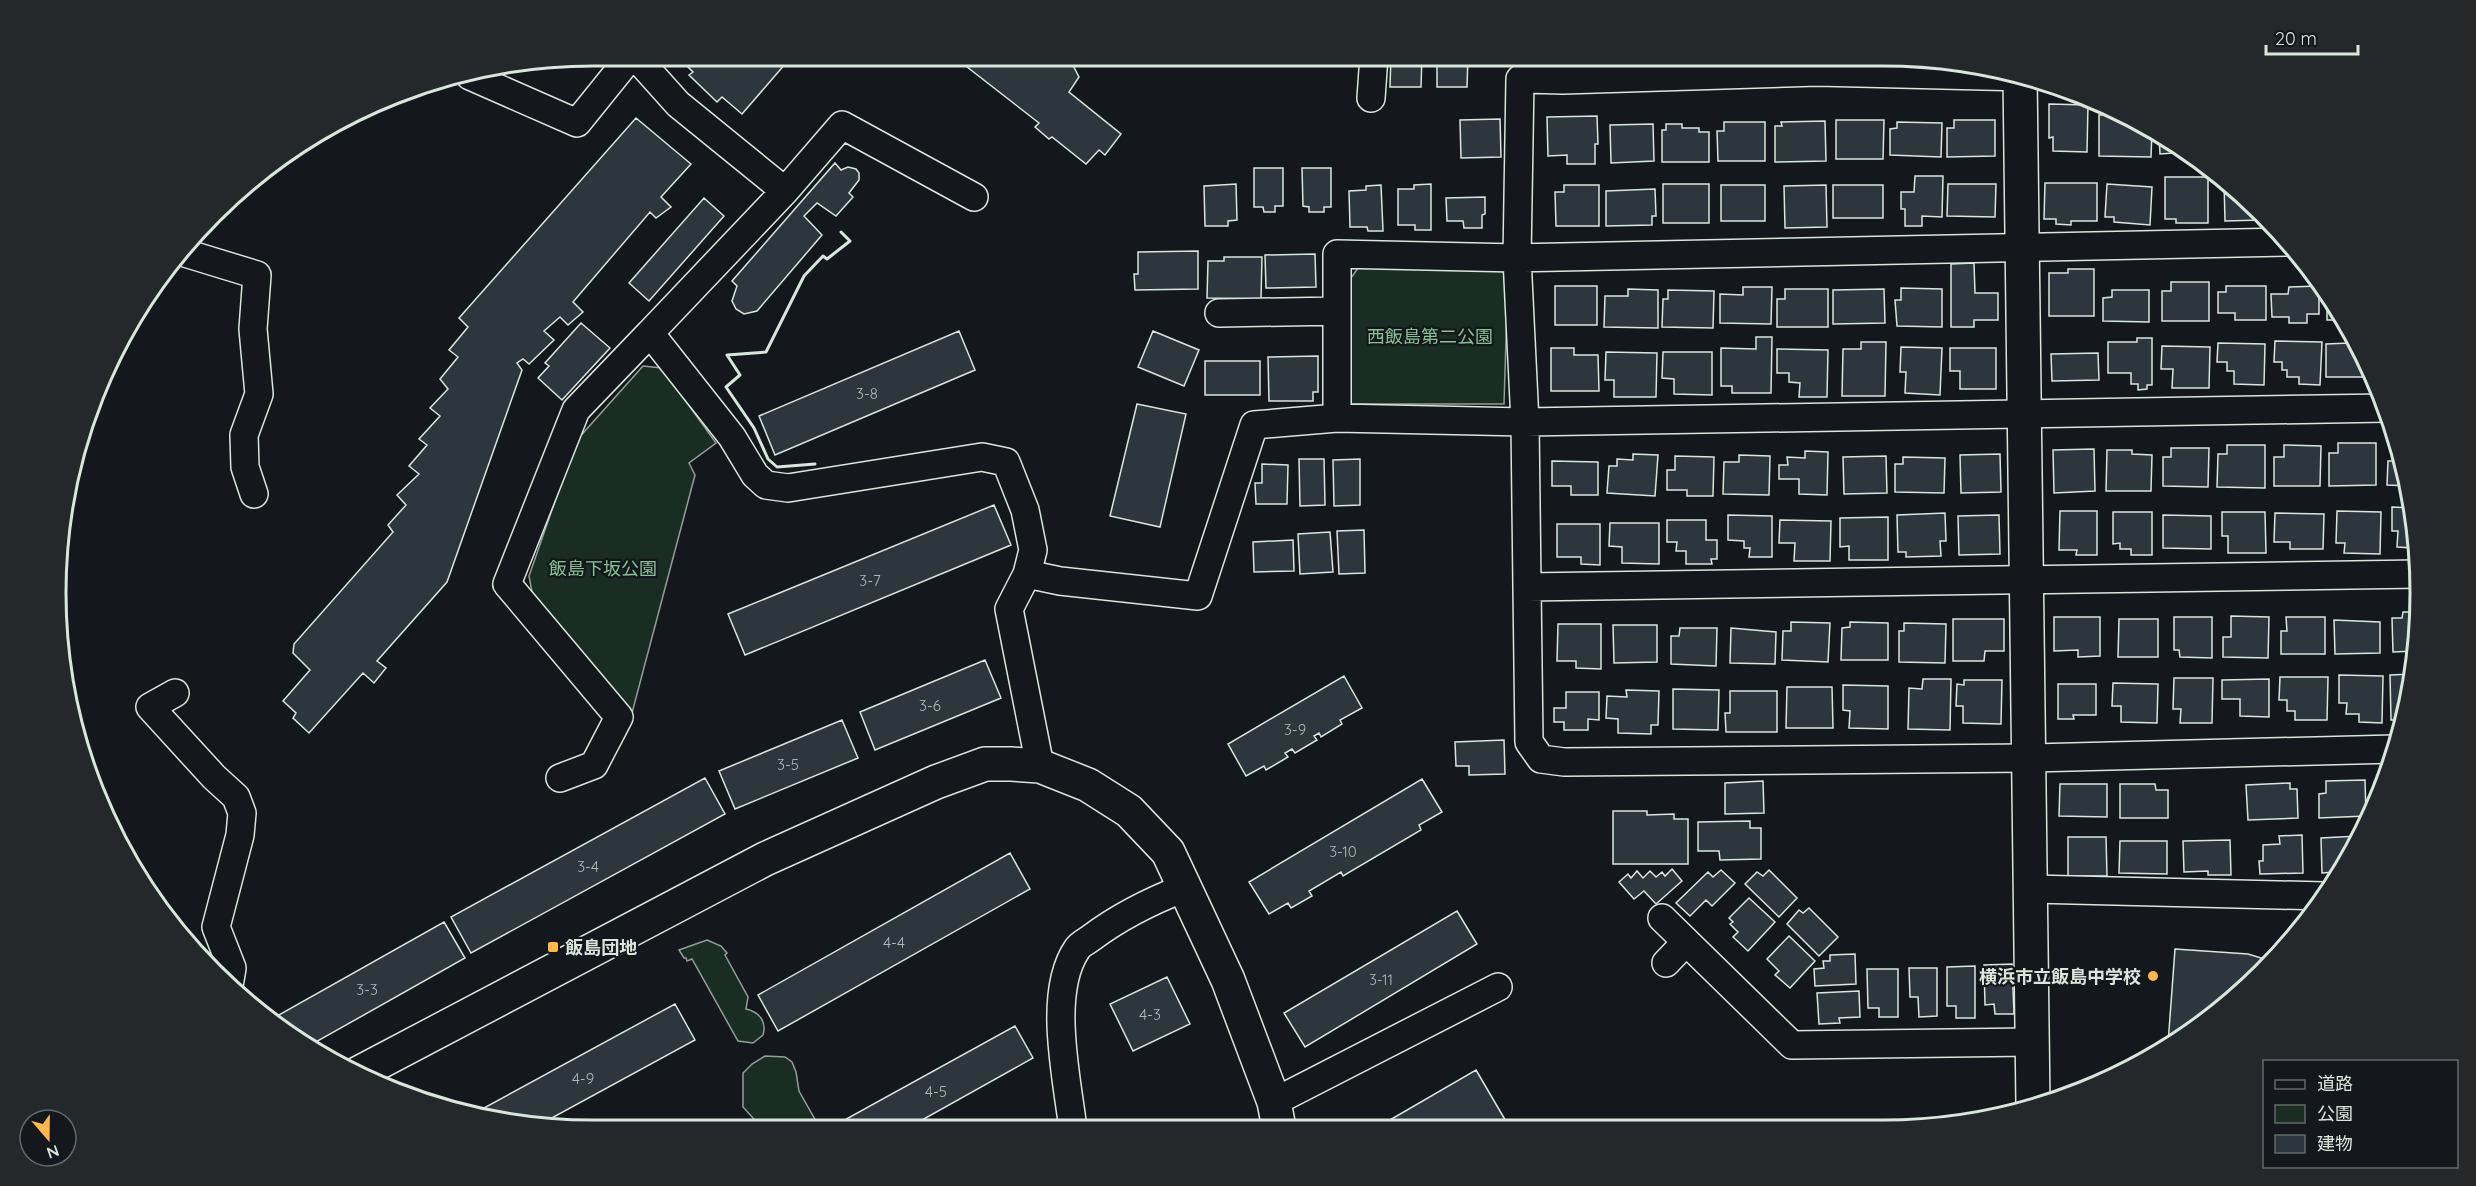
<svg xmlns="http://www.w3.org/2000/svg" width="2476" height="1186" font-family="Quicksand,'Noto Sans JP',sans-serif">
<style>
.green{fill:#1a2d24;stroke:#939e99;stroke-width:1.5}
.building{fill:#2c363c;stroke:#d8e6dc;stroke-width:1.5}
.lines{fill:none;stroke-linecap:round;stroke-linejoin:round}
.minor-casing{stroke:#d8e6dc;stroke-width:30}
.tertiary-casing{stroke:#d8e6dc;stroke-width:36}
.minor{stroke:#14181c;stroke-width:27}
.tertiary{stroke:#14181c;stroke-width:33}
.wall{stroke:#d8e6dc;stroke-width:3}
.poi-dot{fill:#ffb74d;stroke:#14181c;stroke-width:2}
.labels{text-anchor:middle;dominant-baseline:central;stroke-width:4.5;stroke-linejoin:round;paint-order:stroke}
.number-label{font-size:15px;fill:#adbab4}
.park-label{font-size:18px;fill:#8ac095;stroke:#14181c}
.poi-label{font-size:18px;font-weight:bold;fill:#d8e6dc;stroke:#14181c;text-anchor:start}
.rim{fill:none;stroke:#d8e6dc;stroke-width:3}
</style>
<rect width="100%" height="100%" fill="#14181c"/>
<path class="green" d="M1358 268H1497L1508 276 1504 404H1351V278Z
M643 366 662 368 716 443 689 463 695 475 632 713 532 592 529 576 576 441Z
M707 940 721 946 727 953 725 955 748 997 746 1009C759 1012 767 1021 763 1035L753 1043 738 1041 692 959 687 961 686 958H684L679 950Z
M765 1056 785 1057 792 1062 796 1072 799 1091 821 1130H764L743 1107V1073L752 1064Z"/>
<path class="building" d="M693 56H792L742 114 722 97 717 102 689 75 693 72 685 64Z
M953 56H1068L1079 77 1069 92 1121 134 1105 155 1099 150 1086 164 1052 137 1049 139 1035 127 1039 123Z
M1391 56H1422L1421 87H1390Z
M1437 56H1468L1467 87H1437Z
M2049 104 2088 105 2087 152 2053 151V137L2049 138Z
M2099 115H2123L2152 130 2151 157 2099 156Z
M1597 116 1598 144H1595V164H1567V155L1548 156 1547 117Z
M636 118 691 164 661 197 671 207 656 218 650 212 573 302 583 312 568 325 560 317 544 331 554 340 529 364 523 359 517 363 522 370 447 582 377 661 386 668 374 683 363 673 309 733 293 718 296 713 283 701 310 670 293 653 294 644 393 532 388 525 406 505 397 495 419 474 409 466 427 445 419 439 440 416 430 408 448 389 440 379 458 357 449 350 468 327 459 318Z
M1500 119 1501 157 1461 158 1460 120Z
M1836 120H1884L1883 159H1836Z
M1954 120H1995V156L1947 157V128H1954Z
M1825 121 1826 161 1775 162V126H1782L1781 122Z
M1724 122H1765V161H1718L1717 131H1724Z
M1897 122 1942 123 1941 157 1890 155V129L1897 128Z
M1653 124 1654 161 1611 163 1610 125Z
M1666 124H1682V128H1699V132H1709V162H1662V130H1666Z
M2159 134 2182 146 2189 152 2160 154Z
M835 163 841 170 848 167 856 169 859 173V180L849 193 853 197 836 216 817 203 804 216 822 235 757 311 744 314 736 309 732 301 737 286 732 281Z
M1254 168H1283V206H1275V212H1264L1263 207H1254Z
M1302 168H1331V207H1324V212H1309V207L1303 206Z
M1915 176H1943L1942 217 1922 216V226H1905V209H1901V192H1914Z
M2165 177H2208V223H2176V219H2165Z
M2224 181 2262 212V220L2225 221Z
M2045 183H2097V221H2071V225L2056 224V219H2044Z
M1236 184 1237 220 1228 221V226H1205L1204 186Z
M1431 184V230H1415V225H1398V189H1414V185Z
M1663 184H1709V223H1663Z
M1948 184H1996L1995 217 1947 216Z
M2107 184 2152 187 2150 225 2114 222V217H2105Z
M1381 185 1383 231H1368L1367 227H1350L1349 191 1366 190V186Z
M1564 185H1599V226H1556L1555 192H1564Z
M1721 185H1765V221H1721Z
M1826 185 1827 227 1785 228 1784 186Z
M1833 185H1883V218H1833Z
M1655 189 1656 216H1652V225L1606 226V191Z
M1485 197V214L1482 215V228H1464L1463 221H1447L1446 198Z
M704 198 724 216 649 301 629 283Z
M1198 251V289L1135 290 1134 274H1138V252Z
M1315 254 1316 287 1266 288 1265 255Z
M1224 257H1262L1261 299 1207 298 1208 261H1224Z
M1974 263 1975 293H1998V320H1974V327H1951V264Z
M2068 269H2094V316H2049V273H2068Z
M2171 282H2209V321H2162V291H2171Z
M1555 286H1597V325H1555Z
M2226 286H2266V320H2235V313H2218V292H2226Z
M2319 286V314H2307V323H2289V317H2272L2271 294H2288L2289 287Z
M1743 287H1772L1771 324 1720 323V294L1743 295Z
M1901 288 1942 289V327L1897 326 1895 300H1901Z
M1628 289 1658 290V328L1604 327 1605 296H1628Z
M1785 289H1828V327H1777V299H1785Z
M1884 289 1885 323 1833 324V290Z
M1668 290 1714 291 1713 328 1662 327 1663 299H1668Z
M2112 290H2149V322L2103 321V298L2112 297Z
M2327 291 2330 295 2344 320H2327Z
M581 323 610 348 562 400 538 378 549 366 545 363Z
M959 331 975 370 775 455 759 416Z
M1153 331 1199 350 1184 386 1138 367Z
M1756 337H1772L1771 393H1732V386H1721V348L1756 349Z
M2137 338H2152V385H2147V389L2138 390V384H2131V373H2108V342H2137Z
M2275 341 2322 342 2320 385 2299 384V377H2287V370H2282V362H2274Z
M1861 342H1886L1885 396H1842L1843 349H1861Z
M2218 343 2265 344 2264 385 2234 384V371H2227V362H2217Z
M2349 343V347H2358L2374 377H2326V344Z
M2162 346 2210 347 2209 388H2172L2173 369H2161Z
M1901 347 1942 348 1940 395 1905 393 1906 372H1900Z
M1551 348H1574V355H1598L1599 391H1551Z
M1950 348H1996V389H1960V371H1950Z
M1777 349 1828 350 1827 397H1799L1800 383 1789 382V373H1777Z
M1606 352 1657 353 1656 397H1614V380H1605Z
M1663 352H1712V395L1674 394V379L1662 378Z
M2098 353 2099 380 2052 381 2051 354Z
M1318 356V392H1313V401H1269L1268 357Z
M1205 361H1260V395H1205Z
M1137 404 1186 414 1160 527 1110 516Z
M2338 443H2376V485L2329 486V453H2338Z
M2227 445H2265V488L2217 487 2218 454H2227Z
M2284 445 2321 446 2320 486H2274V457H2284Z
M2171 448H2209L2208 487 2163 486V457H2171Z
M2094 449 2095 491 2054 493 2053 450Z
M2396 449H2398L2410 486 2387 485 2388 461H2395Z
M2107 450H2132V454L2152 455 2151 491H2106Z
M1805 451 1828 452 1827 495 1799 494V479H1779V465H1788L1787 457 1805 458Z
M1633 454 1658 455 1655 496 1607 493 1609 466H1617V459L1633 460Z
M2000 454 2001 492 1961 493 1960 455Z
M1739 455 1770 456 1769 495 1723 494 1724 462H1739Z
M1675 456 1714 457 1713 496H1687V490H1667V470H1675Z
M1886 456 1887 493 1844 494 1843 457Z
M1903 457 1945 458 1944 493 1895 492V464H1903Z
M1299 459H1324L1325 505 1300 506Z
M1360 459V505L1334 506 1333 460Z
M1552 461 1598 462V495H1571V486H1552Z
M1262 464 1288 465 1287 504H1256L1255 483H1262Z
M994 505 1011 545 745 655 728 614Z
M2392 507 2412 508 2417 555H2413V548L2397 547 2398 531H2392Z
M2060 511H2097V555H2076L2077 550H2059Z
M2337 511 2381 512 2380 554 2344 553 2345 543H2336Z
M2113 512H2152V555H2131V549H2120V543L2113 544Z
M2222 512H2265L2266 553H2228V536H2222Z
M1945 513 1946 541H1940L1941 556 1906 557V552H1898L1897 515Z
M2275 513 2324 514 2323 549H2290V542H2274Z
M1728 515 1772 516V557H1749L1750 548H1744V541L1728 540Z
M1999 515 2000 554 1959 555 1958 516Z
M2163 515 2211 516V549L2163 548Z
M1888 517V560H1849V546L1840 547V518Z
M1667 520H1706V540H1717V559H1711L1712 564H1686V551H1676L1677 542H1667Z
M1780 520 1831 521 1830 561H1794L1795 543H1779Z
M1610 523H1659V564L1622 563V547L1609 546Z
M1557 524H1600V565L1581 564V557H1557Z
M1364 530 1365 573 1339 574 1337 531Z
M1330 532 1333 572 1300 574 1298 534Z
M1293 540 1294 571 1254 572 1253 542Z
M2403 612H2419L2415 651 2393 652 2392 618H2402Z
M2231 616 2269 617 2268 658 2223 657V637H2231Z
M2054 617H2100V656L2078 657V650L2054 651Z
M2174 617H2212V658L2180 657 2179 650H2174Z
M2286 617H2325V654H2281V631H2287Z
M1953 619H2004V651H1985L1984 661H1953Z
M2119 619H2158V657H2118Z
M2334 620 2380 622V653L2335 654Z
M1791 622 1830 623 1828 662 1782 660 1783 631H1791Z
M1850 622 1888 623V660H1841L1842 628 1850 627Z
M1904 623 1946 624 1945 663 1899 662V631H1904Z
M1558 624H1601V669L1576 668V661H1557Z
M1613 625H1657V662L1614 663Z
M1680 628H1717L1716 666 1671 664V636H1679Z
M1731 628 1776 632 1775 664 1730 663Z
M985 660 1001 698 875 750 860 712Z
M2412 674 2410 698 2403 720H2391L2390 675Z
M2339 675 2383 676 2382 723 2359 722V714H2346L2347 703H2339Z
M1344 676 1362 708 1340 720 1342 724 1321 737 1319 733 1314 736 1317 740 1295 753 1292 749 1285 753 1288 757 1266 770 1264 766 1246 776 1228 744Z
M2280 677H2328L2327 720H2295V711H2287V700H2279Z
M2174 678H2213L2212 723H2180L2181 709H2173Z
M1923 679H1951L1950 730 1908 729 1909 688 1922 689Z
M2269 679V717L2240 716V699H2222V680Z
M1964 680H2002L2001 724 1963 723V706H1956L1957 684 1964 685Z
M2113 683 2158 684 2157 723 2121 722V706H2112Z
M2058 684H2096V715H2073L2074 719H2058Z
M1843 685 1888 686V729L1849 728 1850 711 1843 710Z
M1787 687H1832L1833 728H1786Z
M1673 689 1719 690 1718 730 1673 729Z
M1626 690 1659 691 1658 725H1651V734L1618 733V719L1606 718 1607 696 1627 697Z
M1730 691H1777V732H1726L1725 713H1730Z
M1566 692H1599V720L1588 719V730H1564V722H1554V708H1566Z
M842 720 858 758 735 809 719 771Z
M1504 740 1505 774 1469 775V766H1456L1455 742Z
M705 778 725 814 471 953 451 917Z
M1422 779 1442 812 1419 825 1421 830 1343 876 1341 872 1309 891 1312 896 1291 908 1288 903 1269 914 1249 882Z
M2365 780 2366 816 2319 818V794L2326 793V781Z
M1763 781 1764 813 1725 814V783Z
M2290 783V789H2297L2298 818 2248 820 2246 785Z
M2060 784H2107V817L2059 816Z
M2120 784H2155L2156 790H2168V818H2120Z
M1613 811H1647V815L1674 814V819H1688V864H1613Z
M1750 821V828H1761V859L1720 860 1719 851H1698V822Z
M2302 835 2303 873 2260 874 2259 861H2263V845L2280 844 2279 836Z
M2358 836 2337 872 2322 873 2321 838Z
M2068 837H2106L2107 876H2068Z
M2230 840 2231 875H2208V871L2184 872 2183 841Z
M2120 841H2167V874L2119 873Z
M1010 853 1030 889 778 1031 758 995Z
M1672 869 1682 881 1656 904 1644 891 1634 899 1619 882 1628 874 1631 878 1637 871 1643 878 1650 871 1656 877 1662 872 1665 876Z
M1721 870 1735 883 1712 906 1706 900 1690 916 1676 903 1708 872 1713 877Z
M1769 870 1797 898 1779 917 1745 884 1757 872 1763 876Z
M1749 898 1775 922 1748 951 1733 937 1738 932 1730 924 1733 922 1729 918Z
M1809 908 1838 937 1819 956 1787 924 1799 910 1803 913Z
M1457 911 1477 944 1305 1047 1284 1013Z
M444 922 465 958 307 1047 294 1040 270 1020Z
M1789 936 1815 961 1790 988 1775 975 1779 971 1767 959Z
M2175 949 2248 954 2268 960 2210 1020 2168 1044Z
M1855 954 1856 984 1815 986 1814 969 1824 968 1823 961H1830V955Z
M2012 964 2014 1014H1995L1994 1004 1985 1005 1984 965Z
M1975 966V1018H1956V1006H1947V967Z
M1909 968H1937V1016L1919 1017 1918 997H1910Z
M1867 969H1898V1017H1879V1008H1868Z
M1167 977 1190 1024 1133 1051 1110 1004Z
M1859 991 1860 1017 1839 1018 1840 1023 1819 1024 1817 993Z
M675 1004 695 1040 539 1125 488 1120 471 1115Z
M1015 1026 1033 1058 906 1129 843 1130 839 1123Z
M1476 1070 1507 1123 1500 1127 1376 1128Z"/>
<g class="lines">
<g class="minor-casing">
<path id="minor" d="M635 56 678 104 785 191
M470 76 577 123 631 56
M2025 77 1817 72 1563 80 1520 79 1517 258 1525 422 1527 587 2419 574
M1371 98 1374 56
M974 197 842 125 785 191 650 333 732 437 755 475 766 485 788 488 982 457 1006 462 1025 510 1033 550 1027 574 1009 609 1040 766
M185 253 257 275 253 329 259 394 244 435 245 467 254 494
M1219 313 1337 311
M1337 418V254L1517 258 2287 242
M1027 574 1060 581 1198 596 1254 425 1337 418 1525 422 2386 408
M1527 587 1529 742 1541 759 1564 762 2027 758 2395 749
M175 693 150 707 214 777 236 797 242 813 240 835 216 927 232 968 229 986
M560 778 594 765 619 717 507 584 576 410 650 333
M2029 889 2324 896
M1662 918 1792 1045 2031 1042
M1666 963 1686 942
M1274 1102 1498 987
M1073 1129C1067 1078 1047 993 1077 949 1080 944 1087 941 1091 938 1120 916 1151 901 1184 888"/>
</g>
<g class="tertiary-casing">
<path id="tertiary" d="M2020 75 2033 1105
M357 1074 765 859 936 782 985 764H1011L1040 766 1088 785 1129 811 1168 852 1228 980 1274 1102 1279 1128"/>
</g>
<use href="#minor" class="minor"/>
<use href="#tertiary" class="tertiary"/>
<path class="wall" d="M815 464 777 467 768 459 754 428 726 387 740 375 727 355 766 352 804 276 823 256 827 259 850 241 841 232
M1302 1121 1303 1128"/>
</g>
<g class="poi-dot">
<rect x="547" y="941" width="12" height="12" rx="3"/>
<circle cx="2153" cy="976" r="6"/>
</g>
<g class="labels">
<g class="number-label">
<text x="867" y="393">3-8</text>
<text x="870" y="580">3-7</text>
<text x="930" y="705">3-6</text>
<text x="1295" y="729">3-9</text>
<text x="788" y="764">3-5</text>
<text x="1343" y="851">3-10</text>
<text x="588" y="866">3-4</text>
<text x="894" y="942">4-4</text>
<text x="1381" y="979">3-11</text>
<text x="367" y="989">3-3</text>
<text x="1150" y="1014">4-3</text>
<text x="583" y="1078">4-9</text>
<text x="936" y="1091">4-5</text>
</g>
<g class="park-label">
<text x="1430" y="336">西飯島第二公園</text>
<text x="603" y="568">飯島下坂公園</text>
</g>
<g class="poi-label">
<text x="565" y="947">飯島団地</text>
<text x="2141" y="976" text-anchor="end">横浜市立飯島中学校</text>
</g>
</g>
<path d="M0 0H2476V1186H0ZM593 66H1883A527 527 0 0 1 2410 593V593A527 527 0 0 1 1883 1120H593A527 527 0 0 1 66 593V593A527 527 0 0 1 593 66Z" fill="#24282b" fill-rule="evenodd"/>
<path class="rim" d="M593 66H1883A527 527 0 0 1 2410 593V593A527 527 0 0 1 1883 1120H593A527 527 0 0 1 66 593V593A527 527 0 0 1 593 66Z"/>
<rect x="2263" y="1060" width="195" height="108" fill="#14181c" stroke="#626a69" stroke-width="1.5"/>
<rect x="2275" y="1080" width="30" height="9" fill="#14181c" stroke="#626a69" stroke-width="1.5"/>
<text x="2317" y="1090" font-size="18" fill="#d8e6dc">道路</text>
<rect x="2275" y="1105" width="30" height="18" fill="#1a2d24" stroke="#626a69" stroke-width="1.5"/>
<text x="2317" y="1120" font-size="18" fill="#d8e6dc">公園</text>
<rect x="2275" y="1135" width="30" height="18" fill="#2c363c" stroke="#626a69" stroke-width="1.5"/>
<text x="2317" y="1150" font-size="18" fill="#d8e6dc">建物</text>
<g transform="translate(48 1138) rotate(160)"><circle r="28" fill="#14181c" stroke="#626a69" stroke-width="1.5"/>
<path d="M0-4.5L10 22L0 15L-10 22Z" fill="#ffb74d"/>
<text y="-9" font-size="16" font-weight="bold" text-anchor="middle" fill="#d8e6dc">N</text>
</g>
<path d="M2266 45v9h92v-9" fill="none" stroke="#d8e6dc" stroke-width="3"/>
<text x="2275" y="45" font-size="18" fill="#d8e6dc" stroke="#14181c" stroke-width="4.5" paint-order="stroke">20 m</text>
</svg>
